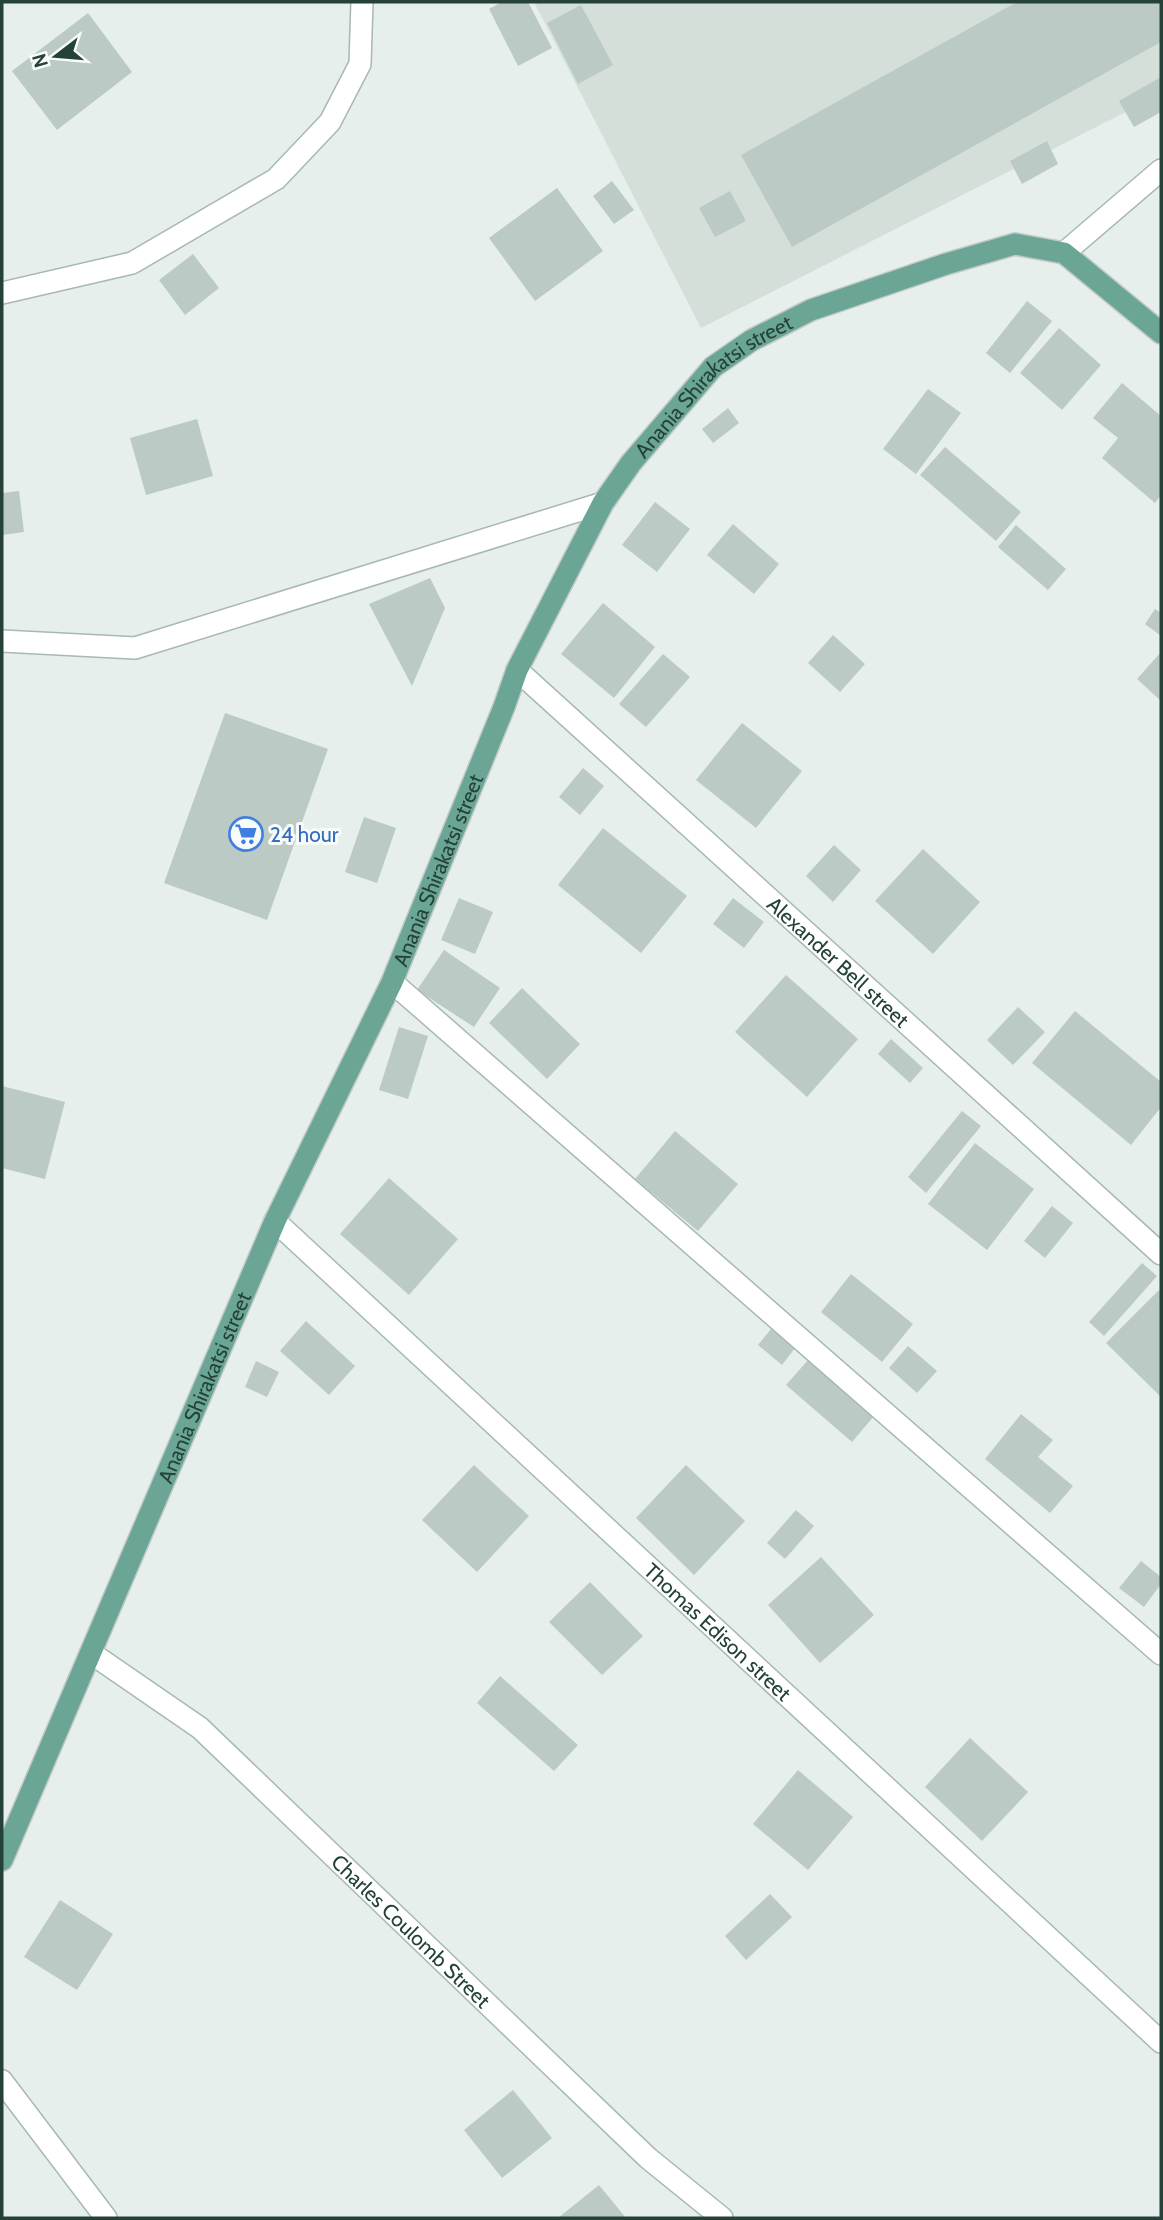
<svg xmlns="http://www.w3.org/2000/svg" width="1163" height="2220" font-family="Cabin,sans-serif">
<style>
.built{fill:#d4dfda}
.building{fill:#bbcac4}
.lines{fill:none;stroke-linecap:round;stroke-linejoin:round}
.minor-casing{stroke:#a8b8b2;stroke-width:24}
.major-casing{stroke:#c2cac8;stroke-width:24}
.minor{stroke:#fff;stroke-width:21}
.major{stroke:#6aa596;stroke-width:21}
.labels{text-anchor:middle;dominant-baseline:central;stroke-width:6;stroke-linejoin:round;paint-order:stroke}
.street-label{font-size:21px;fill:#24423a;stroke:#f7fbf9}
.shop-label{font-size:21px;fill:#366cbe;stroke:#f7fbf9;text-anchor:start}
</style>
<rect width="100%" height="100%" fill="#e6efeb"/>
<path class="built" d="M534 2H1161V94L701 328Z"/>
<path class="building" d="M502 2H528L552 48 518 66 489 9Z
M1017 2H1161V42L792 247 741 155Z
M581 5 613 65 578 84 547 23Z
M88 13 132 72 57 130 12 71Z
M1161 77V112L1134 127 1119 101Z
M1047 141 1058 164 1022 184 1010 161Z
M612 181 634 210 614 224 593 196Z
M557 188 603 251 535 301 489 238Z
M730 191 746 221 715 237 699 208Z
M193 254 219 288 185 315 159 280Z
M1027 301 1052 321 1010 373 986 353Z
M1059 328 1101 365 1062 410 1020 373Z
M1122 383 1161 416V495L1155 503 1102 458 1118 438 1093 418Z
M928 389 961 413 916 474 883 449Z
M728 408 739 423 713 443 702 429Z
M197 419 213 476 146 495 130 438Z
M945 447 1021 512 996 541 920 475Z
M19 491 24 532 2 535V493Z
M655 502 690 529 657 572 622 545Z
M733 524 779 564 754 594 707 555Z
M1016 525 1066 569 1048 590 998 547Z
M430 578 445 608 412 686 369 604Z
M603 603 655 647 614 698 561 654Z
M1155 609 1161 613V636L1145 624Z
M833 635 865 664 840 692 808 663Z
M1161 652V701L1137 679Z
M663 654 690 677 646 727 619 704Z
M225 713 328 749 267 920 164 883Z
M742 723 802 771 756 828 696 780Z
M583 768 604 786 580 815 559 797Z
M364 817 396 828 377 883 345 872Z
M603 828 687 896 641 953 558 885Z
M834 845 861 870 833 902 806 876Z
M923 849 980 902 933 954 875 901Z
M459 898 493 912 475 954 441 940Z
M733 898 764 922 744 948 713 924Z
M444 950 500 988 474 1027 417 990Z
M786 975 858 1039 807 1097 735 1032Z
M522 988 580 1044 547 1079 489 1023Z
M1018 1007 1045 1032 1013 1065 987 1040Z
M1075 1011 1161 1082V1107L1131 1145 1032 1063Z
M399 1027 428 1036 408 1099 379 1090Z
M891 1039 923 1068 910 1083 878 1054Z
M2 1086 65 1102 45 1179 2 1168Z
M962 1111 981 1126 926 1193 908 1177Z
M675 1131 738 1184 698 1231 635 1179Z
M975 1143 1034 1189 987 1250 928 1204Z
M389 1178 458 1239 409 1295 340 1234Z
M1052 1206 1073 1223 1045 1258 1024 1241Z
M1142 1263 1157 1276 1104 1336 1089 1322Z
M851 1274 913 1324 882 1362 821 1312Z
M1159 1290 1161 1293 1160 1396 1106 1343Z
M306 1321 355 1366 329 1395 280 1351Z
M771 1329 795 1348 782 1365 758 1345Z
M908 1346 937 1371 917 1393 889 1368Z
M809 1359 875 1415 852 1442 786 1385Z
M256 1361 279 1372 267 1397 245 1387Z
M1021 1414 1053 1440 1038 1457 1073 1486 1050 1513 985 1459Z
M474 1465 529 1516 477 1572 422 1520Z
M686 1465 745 1521 694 1575 636 1518Z
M796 1510 814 1526 785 1559 767 1543Z
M821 1557 874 1615 820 1663 768 1605Z
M1141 1561 1161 1577V1584L1144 1607 1119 1588Z
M590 1582 643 1636 602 1675 549 1622Z
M500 1676 578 1745 554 1771 477 1703Z
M970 1738 1028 1792 982 1841 925 1787Z
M798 1770 853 1817 808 1870 753 1824Z
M770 1894 792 1917 746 1960 725 1936Z
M60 1900 113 1934 77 1990 24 1957Z
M513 2090 552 2138 502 2178 464 2130Z
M599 2185 626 2218H558Z"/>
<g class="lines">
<g class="minor-casing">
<g id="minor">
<path d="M1064 253 1161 170"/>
<path d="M2 293 132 263 276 179 330 122 360 64 362 2"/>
<path d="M2 641 135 648 603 503"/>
<path id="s1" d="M517 670 1161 1254"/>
<path d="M392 982 1161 1654"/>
<path id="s2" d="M275 1221 1161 2042"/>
<path id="s3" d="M91 1653 200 1728 648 2158 722 2218"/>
<path d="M2 2081 106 2218"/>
</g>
</g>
<g class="major-casing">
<g id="major">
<path id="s4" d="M2 1860 275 1221 392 982 504 707 517 670 603 503 631 463 713 367 752 340 811 310 946 264 1015 244 1064 253 1161 333"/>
</g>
</g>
<use href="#minor" class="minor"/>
<use href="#major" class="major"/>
</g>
<defs>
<g id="supermarket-ring" transform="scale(1.75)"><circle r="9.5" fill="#f7fbf9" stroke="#3f7fe0" stroke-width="1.5"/><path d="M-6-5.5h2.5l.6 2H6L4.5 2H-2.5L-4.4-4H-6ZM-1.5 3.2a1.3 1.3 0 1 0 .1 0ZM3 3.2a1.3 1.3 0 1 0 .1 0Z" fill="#3f7fe0"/></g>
</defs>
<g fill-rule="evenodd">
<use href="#supermarket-ring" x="246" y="834"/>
</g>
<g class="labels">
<g class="street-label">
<text stroke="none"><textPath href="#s4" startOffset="1648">Anania Shirakatsi street</textPath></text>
<text stroke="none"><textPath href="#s4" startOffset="1082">Anania Shirakatsi street</textPath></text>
<text stroke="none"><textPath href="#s1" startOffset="434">Alexander Bell street</textPath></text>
<text stroke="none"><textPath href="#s4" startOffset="514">Anania Shirakatsi street</textPath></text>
<text stroke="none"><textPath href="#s2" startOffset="604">Thomas Edison street</textPath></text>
<text stroke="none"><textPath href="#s3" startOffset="425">Charles Coulomb Street</textPath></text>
</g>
<g class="shop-label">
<text x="270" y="834">24 hour</text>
</g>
</g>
<rect width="1163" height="2220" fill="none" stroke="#24423a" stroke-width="7"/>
<g transform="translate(56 56) rotate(254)" stroke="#f7fbf9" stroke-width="5" paint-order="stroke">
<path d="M0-5L12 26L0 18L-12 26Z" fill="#24423a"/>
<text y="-10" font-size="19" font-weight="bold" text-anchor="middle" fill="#24423a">N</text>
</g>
</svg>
